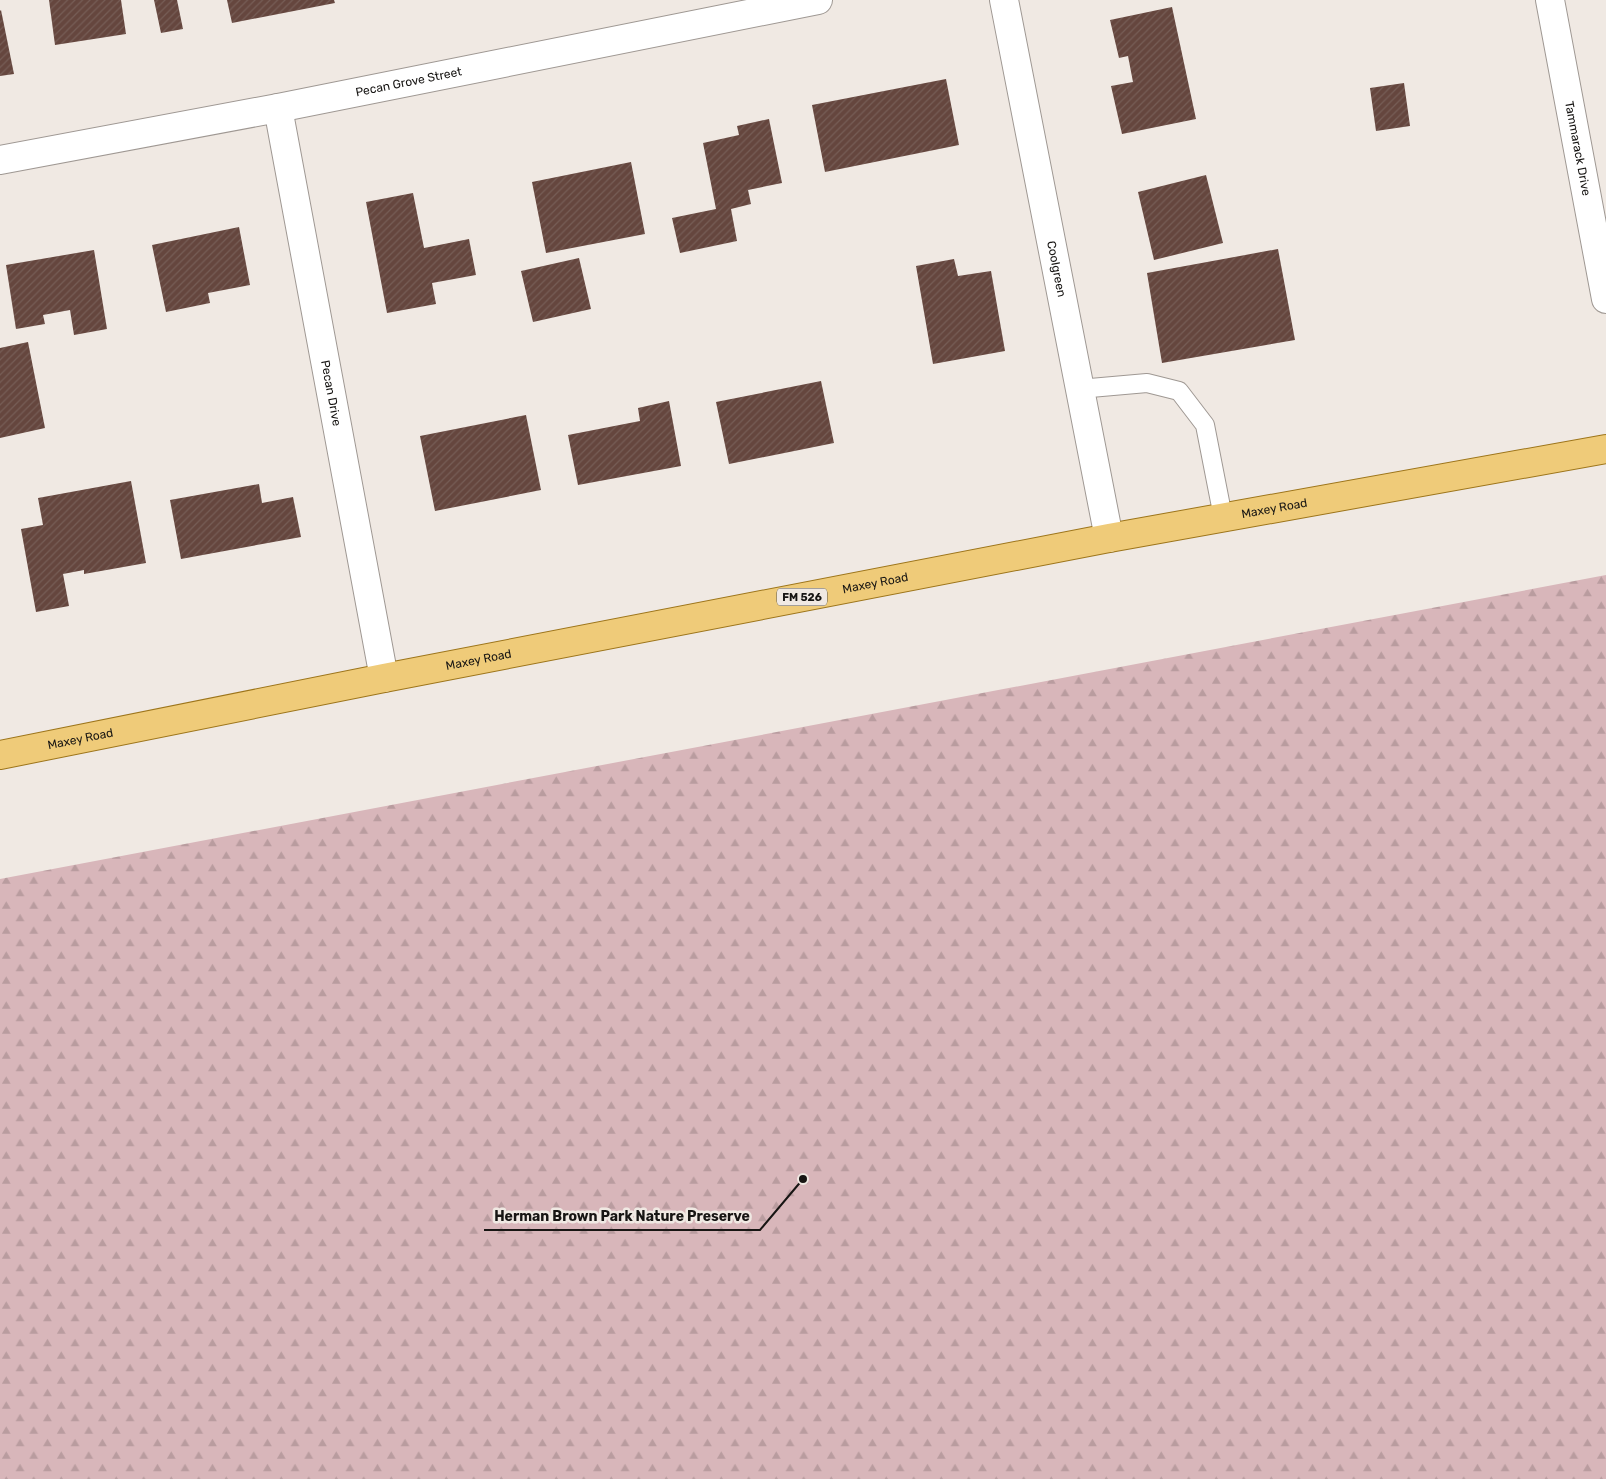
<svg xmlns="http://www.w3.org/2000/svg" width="1606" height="1479" font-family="Rubik,sans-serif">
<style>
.forest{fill:url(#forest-firs)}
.building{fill:url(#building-hatch)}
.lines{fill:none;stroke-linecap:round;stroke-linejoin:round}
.service-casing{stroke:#9f9893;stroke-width:20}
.minor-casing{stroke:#9f9893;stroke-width:30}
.primary-casing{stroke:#9d751b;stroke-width:30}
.service{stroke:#fff;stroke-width:18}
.minor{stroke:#fff;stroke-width:28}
.primary{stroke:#efcb79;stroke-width:28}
.labels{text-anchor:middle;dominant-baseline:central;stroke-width:5;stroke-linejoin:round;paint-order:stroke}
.shield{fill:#f0e9e3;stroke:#585551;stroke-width:1}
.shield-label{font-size:11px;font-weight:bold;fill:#171513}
.street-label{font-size:12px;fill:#171513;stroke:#f0e9e3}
.leader{fill:none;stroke:#171513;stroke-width:2}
.callout-dot{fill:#171513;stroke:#f0e9e3;stroke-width:2}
.callout-label{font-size:14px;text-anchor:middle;font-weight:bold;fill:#171513;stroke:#f0e9e3;stroke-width:5;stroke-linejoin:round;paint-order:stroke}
</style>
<defs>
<pattern id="forest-firs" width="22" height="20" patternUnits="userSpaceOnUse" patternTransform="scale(1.25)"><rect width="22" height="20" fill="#d8b6ba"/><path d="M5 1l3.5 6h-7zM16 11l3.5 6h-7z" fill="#b99c9f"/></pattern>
<pattern id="building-hatch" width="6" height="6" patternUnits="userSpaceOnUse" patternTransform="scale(1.25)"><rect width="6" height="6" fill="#65463e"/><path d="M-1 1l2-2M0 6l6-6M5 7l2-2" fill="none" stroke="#765d56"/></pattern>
</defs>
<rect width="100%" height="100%" fill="#f0e9e3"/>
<path class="forest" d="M1606 575V1479H0V879Z"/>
<path class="building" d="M49 0H121L126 34 55 45Z
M154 0H177L183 29 161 33Z
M227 0H334L335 3 232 23Z
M1172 7 1196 119 1122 134 1111 86 1133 82 1128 56 1119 58 1110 20Z
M1 10 14 74 0 76V11Z
M946 79 959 145 825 172 812 105Z
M1404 83 1410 126 1376 131 1370 88Z
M769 119 782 183 748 190 751 204 731 209 737 241 680 253 672 218 716 209 703 143 739 135 737 126Z
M631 162 645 234 546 253 532 182Z
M1206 175 1223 243 1154 260 1138 192Z
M413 193 424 248 469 239 476 275 432 283 436 304 387 313 366 202Z
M239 227 250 285 208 293 210 303 166 312 152 245Z
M1278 249 1295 340 1162 363 1147 273Z
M94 250 107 329 74 335 70 310 43 315 45 324 16 329 6 265Z
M579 258 591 309 533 322 521 271Z
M954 259 958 276 991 271 1005 351 933 364 916 266Z
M28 342 45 428 0 438V348Z
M821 381 834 443 729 464 716 402Z
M669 401 681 466 578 485 568 435 640 421 638 408Z
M526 415 541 490 435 511 420 436Z
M131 481 146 563 84 574V570L63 574 69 606 36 612 21 529 43 525 38 498Z
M259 484 262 503 293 497 301 537 181 559 170 500Z"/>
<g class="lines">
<g class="service-casing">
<path id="service" d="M1079 389 1147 383 1179 391 1205 425 1223 517"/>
</g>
<g class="minor-casing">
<g id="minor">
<path id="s1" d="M1004 0 1109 538"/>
<path id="s2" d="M1550 0 1606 299"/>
<path id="s3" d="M278 108 384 678"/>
<path id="s4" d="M0 160 278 108 818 0"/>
</g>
</g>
<g class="primary-casing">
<g id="primary">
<path id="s5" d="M0 755 384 678 1109 538 1606 449"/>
</g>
</g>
<use href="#service" class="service"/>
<use href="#minor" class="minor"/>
<use href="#primary" class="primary"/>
</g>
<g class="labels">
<rect class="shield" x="777" y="588.5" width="50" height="17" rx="4"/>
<g class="shield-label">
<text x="802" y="597">FM 526</text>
</g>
<g class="street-label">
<text stroke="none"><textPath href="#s4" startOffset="416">Pecan Grove Street</textPath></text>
<text stroke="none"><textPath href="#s2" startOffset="151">Tammarack Drive</textPath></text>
<text stroke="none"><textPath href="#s1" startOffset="274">Coolgreen</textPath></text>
<text stroke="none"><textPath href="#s3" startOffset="290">Pecan Drive</textPath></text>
<text stroke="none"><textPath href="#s5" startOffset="1298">Maxey Road</textPath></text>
<text stroke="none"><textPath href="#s5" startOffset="892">Maxey Road</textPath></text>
<text stroke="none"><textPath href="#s5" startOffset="488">Maxey Road</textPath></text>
<text stroke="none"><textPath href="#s5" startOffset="82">Maxey Road</textPath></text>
</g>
</g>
<path class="leader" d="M803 1179L760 1230H484"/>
<circle class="callout-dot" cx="803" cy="1179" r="5"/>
<g class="callout-label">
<text x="622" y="1221">Herman Brown Park Nature Preserve</text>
</g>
</svg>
